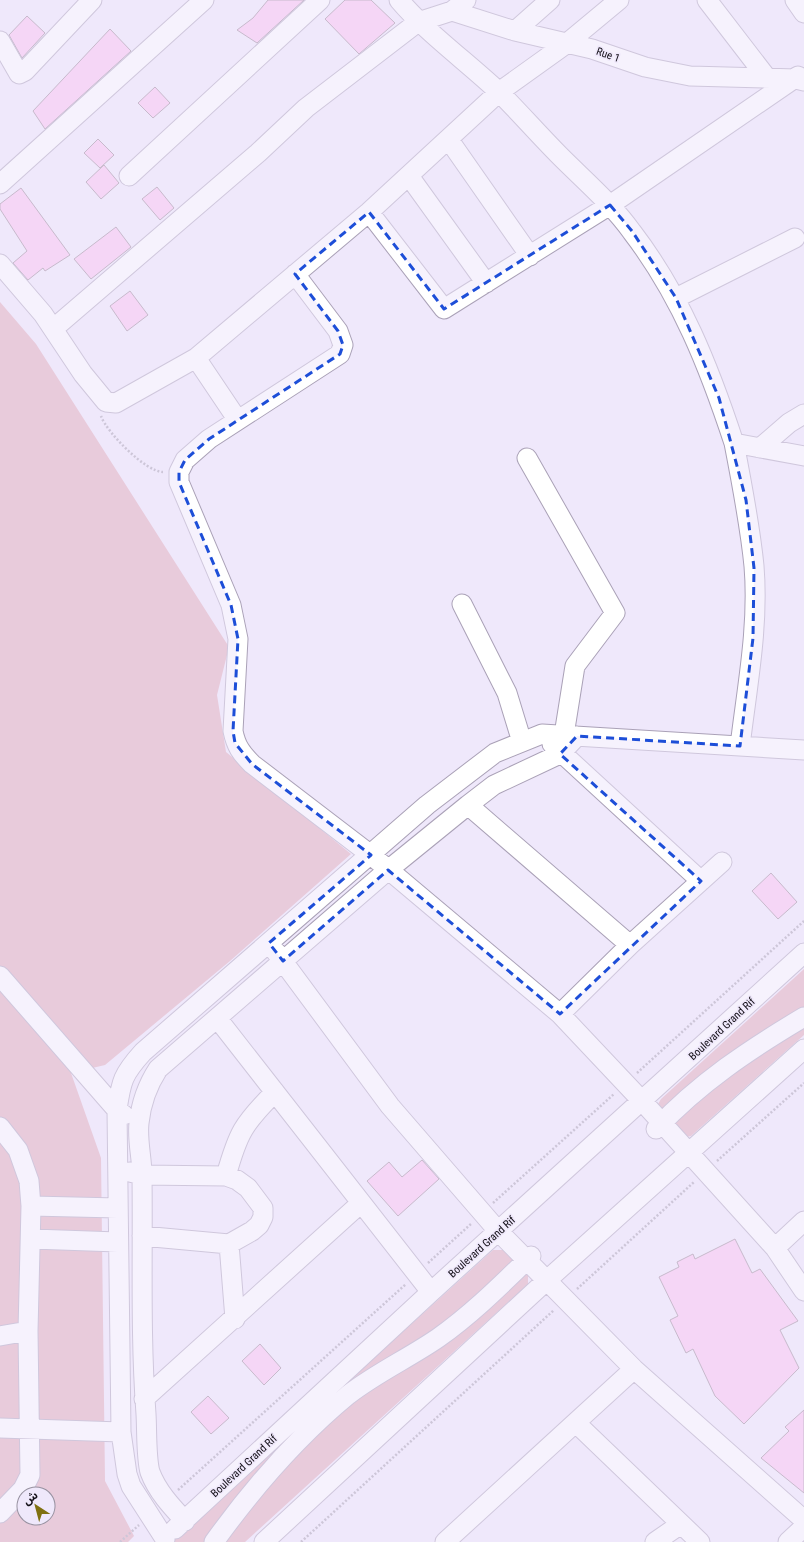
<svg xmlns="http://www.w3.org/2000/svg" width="804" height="1542" font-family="'Roboto Condensed','Noto Sans Arabic',sans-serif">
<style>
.green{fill:#e1a8b3;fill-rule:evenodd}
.building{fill:#fcc1ef;stroke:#978392}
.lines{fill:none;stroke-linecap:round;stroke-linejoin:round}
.minor-casing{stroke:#aaa1b7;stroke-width:21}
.path{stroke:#a49ead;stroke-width:2.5;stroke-dasharray:2 2;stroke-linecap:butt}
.minor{stroke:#fff;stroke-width:19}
.marked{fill:none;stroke:#1d4ed8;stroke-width:3;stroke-dasharray:8 5;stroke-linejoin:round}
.labels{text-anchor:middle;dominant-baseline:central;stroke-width:3;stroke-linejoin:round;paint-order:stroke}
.street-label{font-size:11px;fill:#130f17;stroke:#efe8fb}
</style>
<rect width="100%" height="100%" fill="#efe8fb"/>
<path class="green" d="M0 302 36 344 229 647 217 695 226 752 351 854 230 961 105 1065 71 1073 101 1158 105 1481 134 1536 128 1542H0ZM24 1494H48V1518H24Z
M804 969V1035L691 1136 686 1137 659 1109 658 1104 661 1099Z
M493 1250H504L528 1275V1284L245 1542H171Z"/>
<path class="building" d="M268 0H304L257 43 237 30 253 18Z
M345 0H371L395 23 359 54 325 19Z
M27 16 45 33 22 58 9 35Z
M110 29 131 51 45 129 33 111Z
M155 87 170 103 153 118 138 103Z
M98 139 114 155 100 168 84 153Z
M104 165 119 183 101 199 86 182Z
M157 187 174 208 160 220 142 199Z
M21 188 70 255 45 271 43 268 28 280 13 263 27 251 0 209V204Z
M116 227 131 247 91 279 74 259Z
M130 291 148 315 127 331 110 306Z
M771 873 797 902 778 919 752 891Z
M422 1160 439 1179 398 1216 367 1181 389 1162 402 1177Z
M735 1239 752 1273 760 1269 798 1321 780 1330 799 1368 744 1424 715 1396 693 1349 686 1353 670 1320 678 1316 659 1277 679 1267 677 1262 693 1254 695 1259Z
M260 1344 281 1368 264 1385 242 1361Z
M208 1396 229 1418 211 1434 191 1412Z
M804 1410V1493L761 1458 789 1431 785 1427Z"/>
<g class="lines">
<g class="minor-casing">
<path id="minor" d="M399 0C427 33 466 61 499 92 520 113 540 136 561 157 585 181 612 204 632 232 681 296 709 367 734 443L804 456
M707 0 767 78
M795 0 804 13
M452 11 466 0
M515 31 550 0
M0 41 19 74 25 71 92 0
M449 140 530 256
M129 176 320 0
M409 176 486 283
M0 184 204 0
M369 212 444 309 610 205 798 76
M0 264 43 314 83 374 106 402 116 403 196 358 237 419
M295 274 338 331 343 345 340 354 209 439 185 460 179 472V482L231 605 238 639 233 731C236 746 241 753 252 764L371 855 560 1014 643 1102 775 1248 804 1291
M676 298 795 238
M53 329 258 153 306 108 418 22 452 11 515 31 592 49 645 67 690 76 796 79 804 81
M196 358 369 212 499 92 566 44 619 0
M734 443C742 484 750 525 754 566 759 626 747 687 740 746
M760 448 789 423 804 414
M527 458 615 613 575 666 564 735
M462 604 507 693 522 742
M552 744 701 881
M468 805 630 945
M276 952 390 1106 499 1232 634 1369 804 1520
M0 976 117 1110 124 1115
M560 1014 630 945 722 862
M217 1018 431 1292
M0 1127 18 1150 29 1181 31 1206 28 1331 30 1475 23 1489 0 1513
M656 1129C699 1083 750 1049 804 1017
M130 1172 142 1175 226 1176
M31 1206 118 1208
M142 1236 229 1244 252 1231 259 1225 263 1217V1208L248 1188 237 1180 226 1176C238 1133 243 1124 275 1092
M32 1239 118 1242
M229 1244 235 1319
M775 1248 804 1221
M0 1336 28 1331
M144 1399 361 1203
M576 1423 700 1542
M0 1428 121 1432
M185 1521C171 1506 157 1491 150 1472 146 1458 147 1429 146 1414 140 1334 143 1254 142 1175 142 1158 137 1140 139 1123 141 1103 147 1086 158 1069L388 870 468 805 494 785 560 754 577 736
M175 1529 431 1292 804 953
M165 1539 131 1486 127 1474 121 1432 117 1110C121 1081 123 1074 143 1052L427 805 495 753 542 734 804 750
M214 1542C253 1488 297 1437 348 1395 376 1373 409 1358 438 1338 472 1314 501 1285 531 1256
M264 1542 546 1281 804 1049
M445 1542 634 1369
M655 1542 681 1524
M788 1542 804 1527"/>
</g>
<path class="path" d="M101 416C107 433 146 472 163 472
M637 1073 804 921
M717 1161 804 1083
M493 1203 614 1094
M428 1263 472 1223
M577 1289 694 1182
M178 1490 406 1284
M120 1542 139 1525
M301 1542 554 1310"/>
<use href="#minor" class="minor"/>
</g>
<path d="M0 0H804V1542H0ZM610 205 632 231 676 298 719 398 746 500 754 568 753 638 740 746 577 736 560 754 701 881 560 1014 388 870 283 961 269 943 371 855 252 764 235 743 233 731 238 639 231 605 179 482V472L185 460 209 439 340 354 343 345 338 331 295 274 369 212 444 309Z" fill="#efe8fb" fill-opacity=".55" fill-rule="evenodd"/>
<path class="marked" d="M610 205 632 231 676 298 719 398 746 500 754 568 753 638 740 746 577 736 560 754 701 881 560 1014 388 870 283 961 269 943 371 855 252 764 235 743 233 731 238 639 231 605 179 482V472L185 460 209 439 340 354 343 345 338 331 295 274 369 212 444 309Z"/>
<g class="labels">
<g class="street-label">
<text transform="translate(608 55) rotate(19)">Rue 1</text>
<text transform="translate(722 1029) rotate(-43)">Boulevard Grand Rif</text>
<text transform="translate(482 1247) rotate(-42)">Boulevard Grand Rif</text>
<text transform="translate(244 1466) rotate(-43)">Boulevard Grand Rif</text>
</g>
</g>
<g transform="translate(36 1506) rotate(324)"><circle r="19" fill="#efe8fb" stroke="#9791a0"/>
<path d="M0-3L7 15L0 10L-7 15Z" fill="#807111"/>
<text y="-6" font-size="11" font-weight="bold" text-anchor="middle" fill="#130f17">ش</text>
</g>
</svg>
